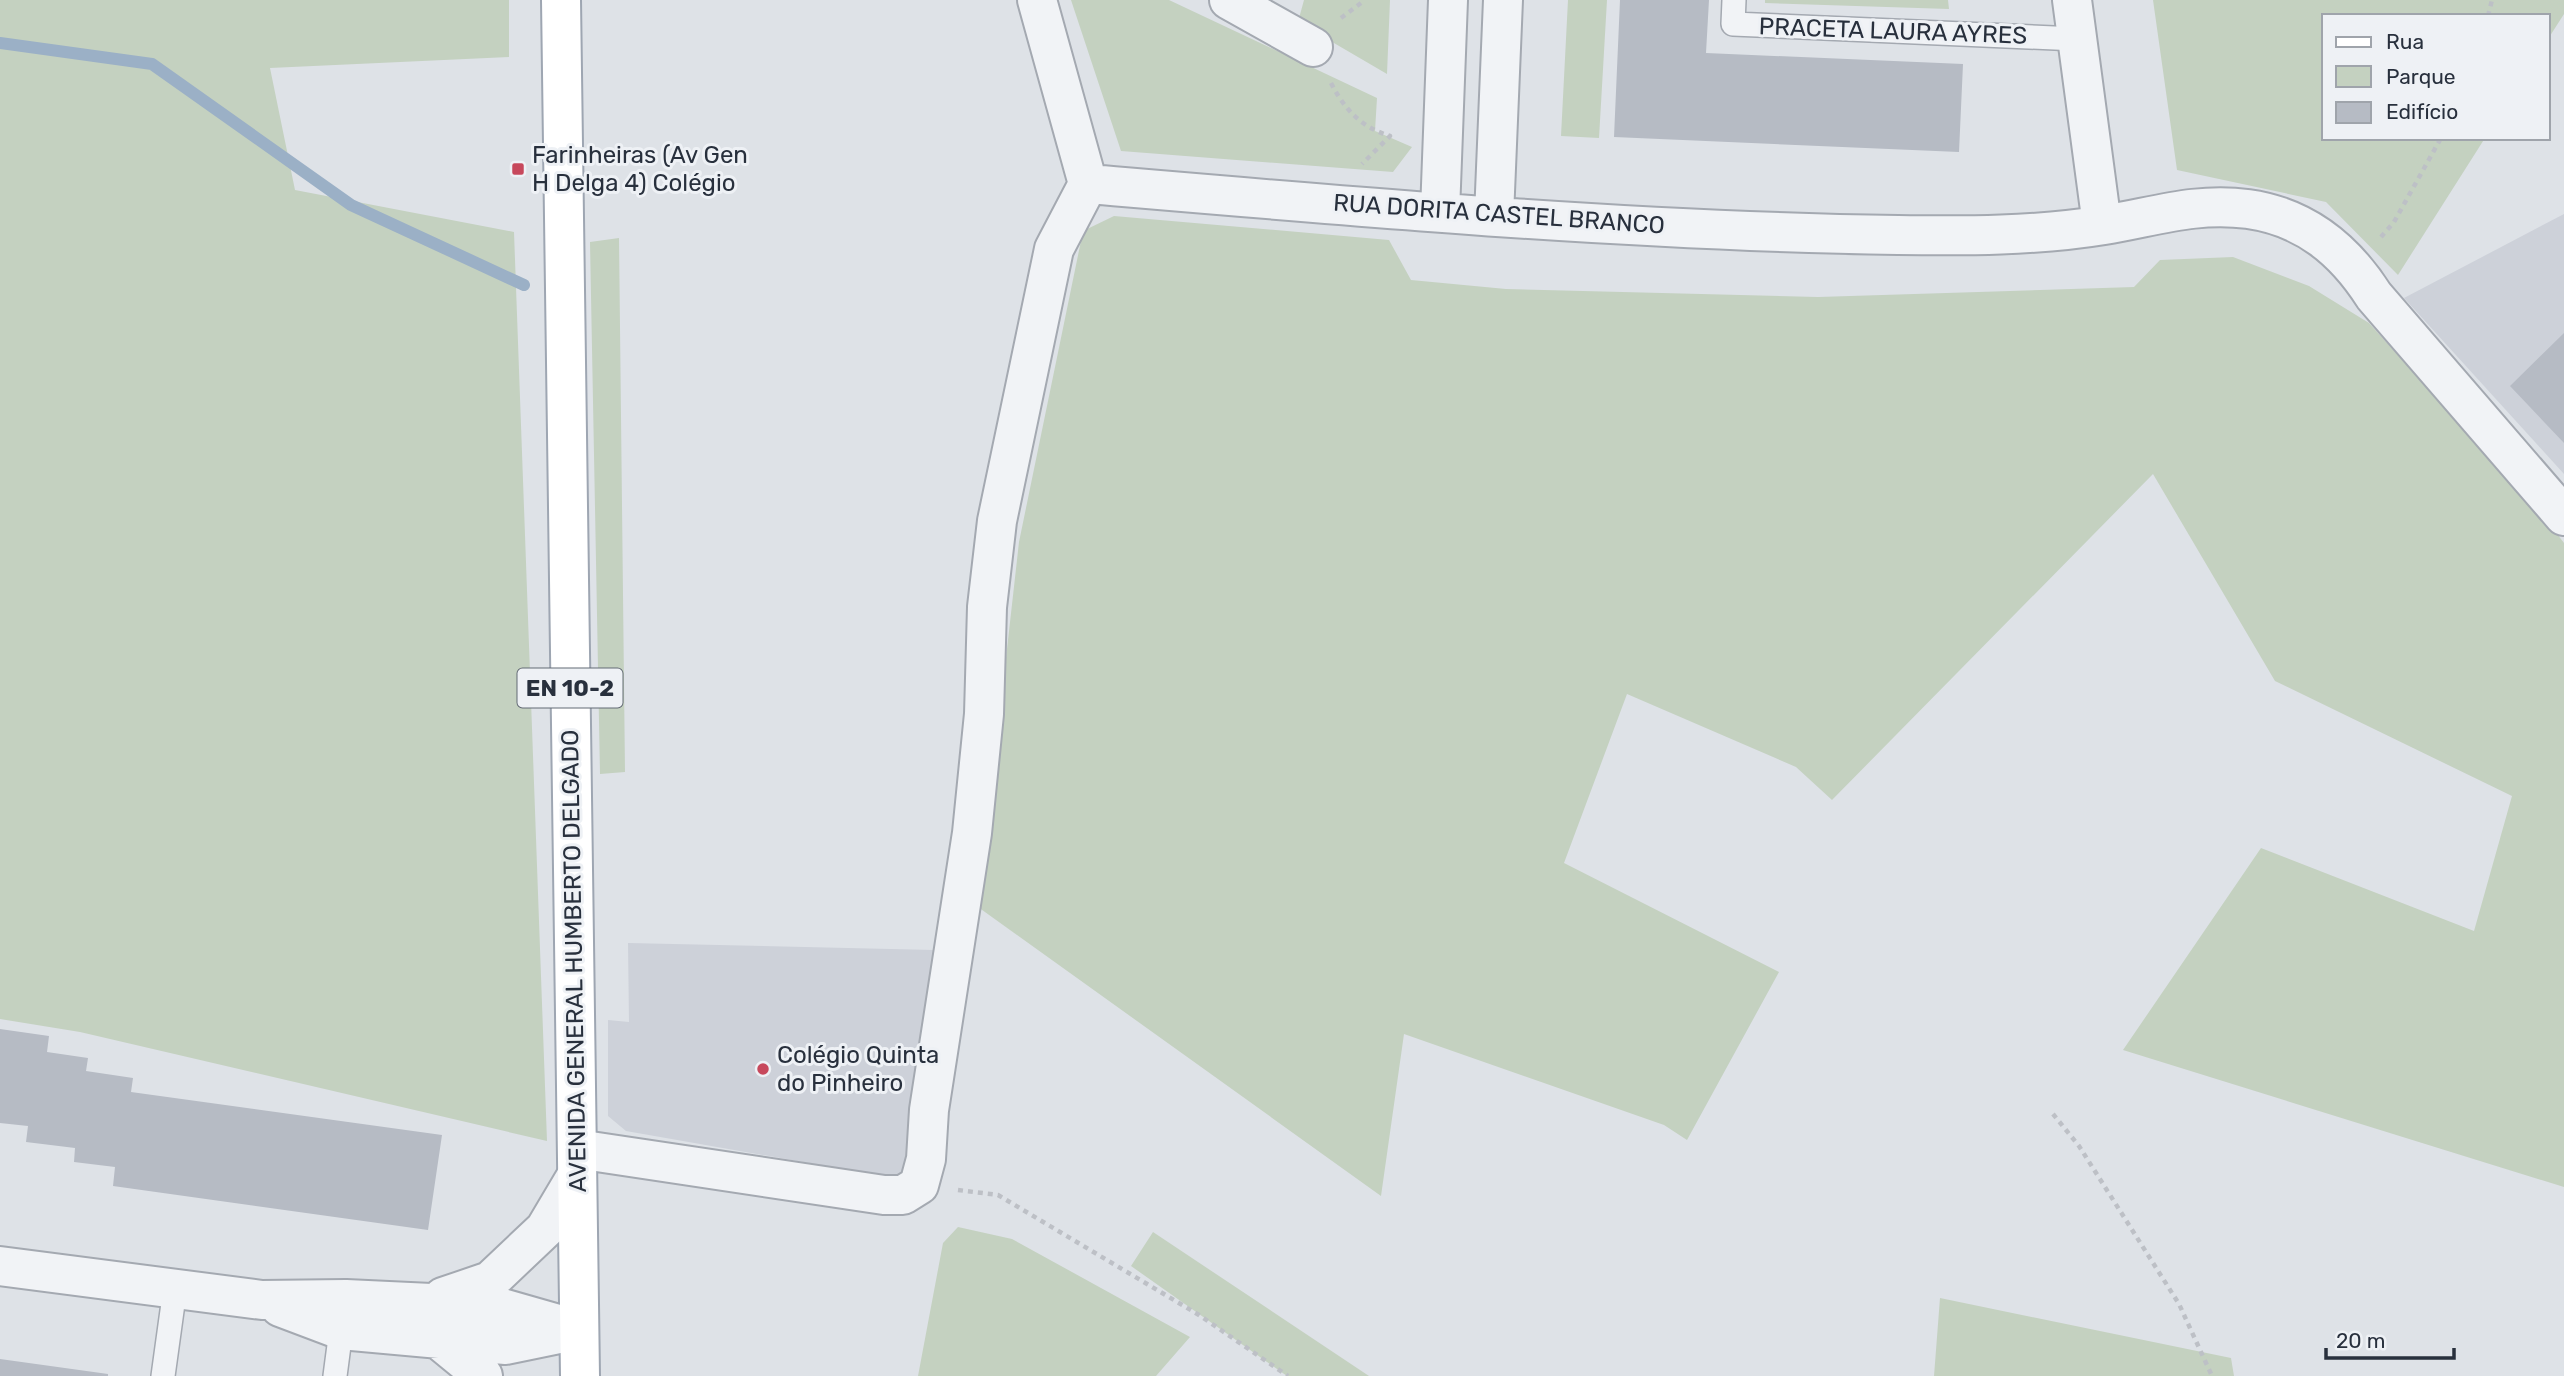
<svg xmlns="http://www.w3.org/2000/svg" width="2564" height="1376" font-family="Rubik,sans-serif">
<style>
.built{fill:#cdd1d9}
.green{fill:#c4d1c0}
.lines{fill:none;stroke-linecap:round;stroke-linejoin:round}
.stream{stroke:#9bb0c6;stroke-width:12}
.building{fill:#b6bbc4}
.service-casing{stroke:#a4a9b1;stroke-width:26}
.minor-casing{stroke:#a4a9b1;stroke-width:42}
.primary-casing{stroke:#9ea6b2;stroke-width:42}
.path{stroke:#bdc0c6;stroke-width:4.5;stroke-dasharray:5 5;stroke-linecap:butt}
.service{stroke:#f1f3f6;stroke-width:23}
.minor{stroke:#f1f3f6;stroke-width:38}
.primary{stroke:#fff;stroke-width:38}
.poi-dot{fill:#c7485c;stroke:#eef1f5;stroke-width:2.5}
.labels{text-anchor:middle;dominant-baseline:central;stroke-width:6;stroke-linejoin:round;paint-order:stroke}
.shield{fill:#eef1f5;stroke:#636a74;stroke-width:2}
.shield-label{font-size:23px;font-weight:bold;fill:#28303d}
.street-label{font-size:24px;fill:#28303d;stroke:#eef1f5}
.poi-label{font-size:24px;fill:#28303d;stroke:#eef1f5;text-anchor:start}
</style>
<rect width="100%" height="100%" fill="#dee2e7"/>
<path class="built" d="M2564 214V474L2404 298Z
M628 943 934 950 905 1168 894 1178 626 1131 608 1116V1020L629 1022Z"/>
<path class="green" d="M0 0H509V57L270 68 295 190 514 232 547 1141 80 1032 0 1019Z
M1071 0H1169L1377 98 1375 131 1412 147 1393 172 1121 151Z
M1304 0H1390L1387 74 1298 22Z
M1568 0H1607L1599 138 1561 136Z
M1765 0H1948L1949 9 1765 3Z
M2153 0H2564V14L2548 39V16H2324V138H2485L2398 275 2326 202 2177 170Z
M1114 216 1389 240 1411 280 1506 289 1818 297 2134 287 2160 260 2233 257 2309 286 2369 323 2548 522 2564 543V1187L2123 1050 2261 848 2474 931 2512 796 2275 681 2153 474 1832 800 1796 767 1627 694 1564 863 1779 972 1687 1140 1664 1125 1404 1034 1381 1196 978 907 1019 542 1083 231Z
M619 238 625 772 600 774 590 242Z
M958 1227 1012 1239 1190 1337 1156 1376H918L943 1243Z
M1153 1232 1369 1376H1287L1131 1266Z
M1940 1298 2231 1358 2234 1376H1934Z"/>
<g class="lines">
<path class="stream" d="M0 43 152 64 351 205 524 285"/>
</g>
<path class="building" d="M1620 0H1709L1706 53 1963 64 1959 152 1614 137Z
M2564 333V443L2510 386Z
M0 1029 49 1036 47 1052 88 1058 86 1071 133 1078 131 1092 442 1135 428 1230 113 1186 115 1167 74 1162 75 1148 26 1142 28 1126 0 1123Z
M0 1359 108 1374V1376H0Z"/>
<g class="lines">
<g class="service-casing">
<path id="service" d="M1734 0 1733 24 2077 39
M163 1376 175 1289
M335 1376 341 1330"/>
</g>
<g class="minor-casing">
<path id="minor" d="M1037 0 1088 184C1358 207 1628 231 1898 235 1965 236 2037 236 2104 225 2154 217 2195 202 2248 209 2305 217 2344 249 2374 296L2564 516
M1229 0 1313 47
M2072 0 2102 225
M1440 212 1448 0
M1494 216 1503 0
M577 1149 884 1195H903L919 1185 926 1159 929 1110 972 833 984 714 987 607 997 521 1054 249 1088 184
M0 1266 262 1300 346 1299 495 1306 579 1330
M443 1297 490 1281 545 1229 577 1175
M280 1307 341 1330 506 1345 574 1331
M438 1339 483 1376"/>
</g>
<g class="primary-casing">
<path id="primary" d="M561 0 580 1376"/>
</g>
<path class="path" d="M2488 16 2492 0
M1341 18 1365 0
M1331 83C1345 110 1361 127 1390 136L1362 164
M2381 237 2394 222 2441 138
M2053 1114 2079 1146 2179 1304 2212 1376
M958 1190 998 1195 1199 1315 1288 1376"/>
<use href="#service" class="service"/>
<use href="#minor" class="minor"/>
<use href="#primary" class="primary"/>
</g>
<g class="poi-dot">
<rect x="511" y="162" width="14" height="14" rx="3.5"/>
<circle cx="763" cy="1069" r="7"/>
</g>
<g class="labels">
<rect class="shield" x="517.5" y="668.5" width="105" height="39" rx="5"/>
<g class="shield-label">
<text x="570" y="688">EN 10-2</text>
</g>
<g class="street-label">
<text transform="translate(1893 31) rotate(2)">PRACETA LAURA AYRES</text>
<text transform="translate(1499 214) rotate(4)">RUA DORITA CASTEL BRANCO</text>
<text transform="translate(574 961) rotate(-91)">AVENIDA GENERAL HUMBERTO DELGADO</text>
</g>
<g class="poi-label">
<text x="532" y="155">Farinheiras (Av Gen<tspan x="532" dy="28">H Delga 4) Colégio</tspan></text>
<text x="777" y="1055">Colégio Quinta<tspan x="777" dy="28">do Pinheiro</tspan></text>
</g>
</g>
<rect x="2322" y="14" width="228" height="126" fill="#eef1f5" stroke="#9fa4ab" stroke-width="2"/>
<rect x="2336" y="37" width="35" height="10" fill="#ffffff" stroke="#9fa4ab" stroke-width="2"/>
<text x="2386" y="49" font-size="21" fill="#28303d">Rua</text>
<rect x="2336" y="66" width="35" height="21" fill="#c4d1c0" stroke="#9fa4ab" stroke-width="2"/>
<text x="2386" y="84" font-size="21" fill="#28303d">Parque</text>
<rect x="2336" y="102" width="35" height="21" fill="#b6bbc4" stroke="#9fa4ab" stroke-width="2"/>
<text x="2386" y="119" font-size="21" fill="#28303d">Edifício</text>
<path d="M2326 1348v10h128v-10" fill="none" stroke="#28303d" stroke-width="3.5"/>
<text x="2336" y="1348" font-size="21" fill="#28303d" stroke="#eef1f5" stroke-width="5" paint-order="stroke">20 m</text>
</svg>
